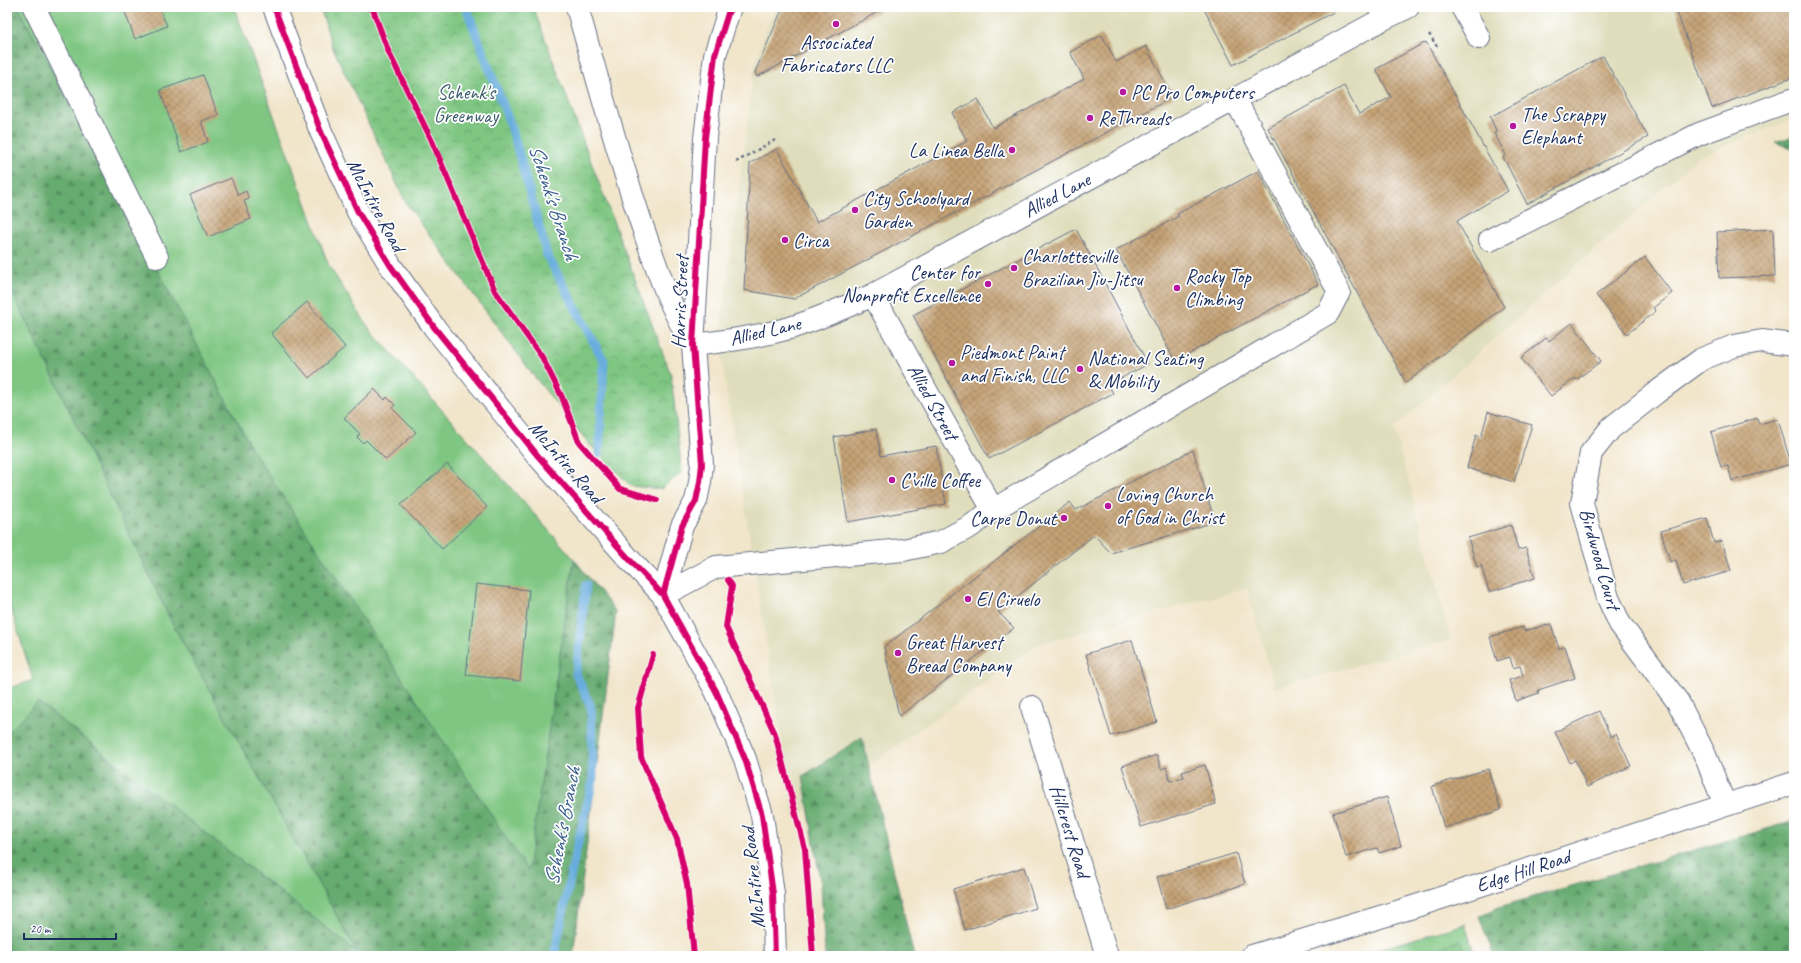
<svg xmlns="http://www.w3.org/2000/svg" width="1801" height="963" font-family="Caveat,sans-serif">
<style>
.built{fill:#dfddbb}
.grass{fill:#7ec681;stroke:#4c7a70}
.forest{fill:url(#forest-firs);stroke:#406d66}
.park{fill:url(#park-crowns);stroke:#4c7a70}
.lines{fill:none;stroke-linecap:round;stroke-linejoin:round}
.stream{stroke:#67addd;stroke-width:9}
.building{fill:url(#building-cross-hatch)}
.minor-casing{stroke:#666f84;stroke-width:24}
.major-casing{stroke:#666f84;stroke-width:24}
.path{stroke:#666f84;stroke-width:2.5;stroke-dasharray:3 3;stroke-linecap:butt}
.minor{stroke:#fff;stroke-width:22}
.major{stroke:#fff;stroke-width:22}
.cycleway-casing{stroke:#fff;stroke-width:8}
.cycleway{stroke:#d6006c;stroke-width:6}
.poi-dot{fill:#b5179e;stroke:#fff;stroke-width:1.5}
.labels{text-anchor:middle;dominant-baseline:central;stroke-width:3.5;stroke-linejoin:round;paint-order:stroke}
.poi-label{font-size:20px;fill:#1b2f5e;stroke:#fff;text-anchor:start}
.park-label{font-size:20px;fill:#395c68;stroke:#fff}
.street-label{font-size:20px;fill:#1b2f5e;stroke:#fff}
.water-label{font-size:21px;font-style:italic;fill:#365b8a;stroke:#fff}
</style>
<defs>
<pattern id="forest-firs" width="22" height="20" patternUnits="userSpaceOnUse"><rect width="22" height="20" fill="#66ab6f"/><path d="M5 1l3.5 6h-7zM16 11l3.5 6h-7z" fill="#538c5e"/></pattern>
<pattern id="park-crowns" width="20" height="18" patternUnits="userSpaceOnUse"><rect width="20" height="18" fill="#7ec681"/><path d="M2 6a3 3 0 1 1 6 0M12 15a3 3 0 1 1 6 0" fill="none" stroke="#66a16d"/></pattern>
<pattern id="building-cross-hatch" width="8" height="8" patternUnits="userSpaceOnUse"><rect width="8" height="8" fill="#c5a275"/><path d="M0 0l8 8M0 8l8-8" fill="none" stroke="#9f8463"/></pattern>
</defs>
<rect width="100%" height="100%" fill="#fff"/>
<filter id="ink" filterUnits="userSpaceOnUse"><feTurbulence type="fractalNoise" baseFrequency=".025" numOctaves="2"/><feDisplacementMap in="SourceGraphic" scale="8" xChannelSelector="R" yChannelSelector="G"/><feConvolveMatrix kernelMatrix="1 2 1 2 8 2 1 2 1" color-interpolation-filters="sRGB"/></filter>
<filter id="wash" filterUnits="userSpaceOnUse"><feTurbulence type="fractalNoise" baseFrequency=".012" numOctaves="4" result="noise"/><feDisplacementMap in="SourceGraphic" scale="16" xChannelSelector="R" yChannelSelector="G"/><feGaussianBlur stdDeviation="0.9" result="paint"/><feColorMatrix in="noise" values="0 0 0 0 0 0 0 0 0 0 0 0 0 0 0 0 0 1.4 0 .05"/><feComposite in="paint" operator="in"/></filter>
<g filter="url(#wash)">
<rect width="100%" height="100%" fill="#f1e5ca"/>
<path class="built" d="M777 7H1794V118L1698 157 1394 428 1451 640 1275 688 1247 588 1039 644 794 819 719 342 755 62 769 22Z"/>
<path class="grass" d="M18 7H234L329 266 369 328 574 559 528 872 253 451Z
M7 281 173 625 358 953 38 702 7 733V689L33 680 7 596Z
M1465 924 1475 956H1355Z"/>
<path class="forest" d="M7 7H18L253 451 528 871 574 559 616 612 573 956H7V733L38 702 357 952 173 625 7 281Z
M1794 136V150L1775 142Z
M862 737 914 956H825L821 885 803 776Z
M1794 821V956H1494L1479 916 1499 907Z"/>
<path class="park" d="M320 7H533L671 375 682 472 661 489 631 486 590 445 533 375 406 203 332 46Z
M1461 941 1465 956H1412Z"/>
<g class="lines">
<path class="stream" d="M466 7 512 129 547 255 604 361 599 453
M554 956 575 855 593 781 591 707 576 674 586 585"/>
</g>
<g id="blocks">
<path class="building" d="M123 7H159L167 26 135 39Z
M790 7H887L757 77 755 72 781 12Z
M1203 7H1343L1233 65Z
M1675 7H1794V77L1712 108Z
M1102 35 1116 62 1146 46 1173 97 794 299 744 290 750 163 777 149 817 222 967 141 952 113 978 99 993 128 1084 79 1070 52Z
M1426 42 1508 191 1457 221 1504 307 1406 383 1268 128 1344 86 1359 114 1391 97 1376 69Z
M1603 56 1648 137 1527 204 1503 157 1506 155 1494 133 1497 132 1490 117Z
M203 75 218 115 201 121 208 142 181 152 160 90Z
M1258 171 1318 284 1175 361 1116 250 1179 216 1177 214Z
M231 178 238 195 246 191 249 199 244 201 251 219 208 237 190 195Z
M1076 229 1148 364 1108 385 1113 393 989 459 913 315Z
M1773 229 1775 276 1719 278 1717 232Z
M1645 257 1672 293 1653 308 1656 311 1627 334 1596 295Z
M307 302 345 347 309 378 271 333Z
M1572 323 1601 361 1576 380 1575 378 1551 396 1521 358 1546 338 1549 341Z
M374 389 385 400 387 397 395 405 392 408 416 432 386 460 366 440 363 443 357 437 360 434 344 418Z
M1488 412 1532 425 1514 482 1467 468 1476 435 1481 437Z
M1757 418 1759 424 1778 419 1791 464 1732 481 1728 466 1721 467 1711 432Z
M876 429 881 456 936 446 946 504 848 522 834 437Z
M1193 450 1215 522 1111 553 1094 535 998 612 1014 628 899 716 884 647 1070 502 1076 510Z
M447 464 487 507 442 549 401 505Z
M1707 518 1714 543 1722 541 1731 571 1683 585 1676 560 1670 562 1661 531Z
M1511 525 1518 550 1526 548 1535 578 1489 592 1481 565 1477 567 1468 538Z
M476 584 529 590 520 681 466 675Z
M1551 624 1559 649 1565 646 1575 678 1538 690 1539 693 1516 701 1509 680 1523 676 1520 666 1513 668 1510 657 1497 661 1490 637 1523 627 1524 631Z
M1132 640 1157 722 1111 736 1086 654Z
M1599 711 1611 737 1616 734 1631 766 1587 787 1575 760 1570 763 1555 732Z
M1157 755 1161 769 1166 767 1170 781 1184 777 1182 772 1205 765 1216 804 1141 827 1122 766Z
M1488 769 1501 810 1444 828 1432 786Z
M1387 797 1401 846 1379 853 1377 848 1346 857 1333 813Z
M1236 853 1245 884 1166 909 1157 877Z
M1024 867 1036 908 965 930 953 889Z"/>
</g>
</g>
<g filter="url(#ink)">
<use href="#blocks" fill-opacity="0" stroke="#666f84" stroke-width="1"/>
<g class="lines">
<g class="minor-casing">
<path id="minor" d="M34 7 157 257
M577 7C598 80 617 153 642 225 656 266 670 309 693 345 726 341 758 337 790 328 818 319 846 307 873 295L1381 20 1408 7
M1462 7 1479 38
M1490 240 1699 134 1794 99
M873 295 993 510
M663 595 716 567 903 550 941 542 971 526 993 510 1328 313 1339 292 1235 99
M663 595 682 526 696 501 700 482 702 464 693 345 705 138 715 55 730 7
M1032 707 1107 956
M1725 805 1705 755 1678 702 1620 624 1608 598 1582 503 1591 453 1611 428 1657 392 1702 359 1734 346 1762 341 1794 345
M1252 956 1413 907 1794 783"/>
</g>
<g class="major-casing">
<path id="major" d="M274 7 321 132 358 212 390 265 434 327 538 456 629 559 663 595 716 691 745 759 762 815 773 894 775 956"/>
</g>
<path class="path" d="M1429 34 1438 48
M736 162 775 140"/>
<use href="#minor" class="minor"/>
<use href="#major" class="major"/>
<g class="cycleway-casing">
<path id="cycleway" d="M274 7 321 132 358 212 390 265 434 327 538 456 629 559 663 595 716 691 745 759 762 815 773 894 775 956
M372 7 389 53 432 141 495 291 542 357 562 397 579 442 620 489 657 500
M728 580 732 586 726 627 775 734 805 849 813 956
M663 595 682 526 696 501 700 482 702 464 693 345 705 138 715 55 730 7
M653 655 638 708 641 757 677 839 687 884 694 956"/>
</g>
<use href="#cycleway" class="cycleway"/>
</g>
</g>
<g class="poi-dot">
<circle cx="836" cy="24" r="4"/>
<circle cx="1123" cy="92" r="4"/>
<circle cx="1090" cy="118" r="4"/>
<circle cx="1513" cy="126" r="4"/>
<circle cx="1012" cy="150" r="4"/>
<circle cx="855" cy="210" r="4"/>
<circle cx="785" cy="240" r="4"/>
<circle cx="1014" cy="268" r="4"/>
<circle cx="988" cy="284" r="4"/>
<circle cx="1177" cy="288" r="4"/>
<circle cx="952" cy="363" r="4"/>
<circle cx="1080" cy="369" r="4"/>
<circle cx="892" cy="480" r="4"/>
<circle cx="1108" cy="506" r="4"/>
<circle cx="1064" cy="518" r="4"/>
<circle cx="968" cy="599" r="4"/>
<circle cx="898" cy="653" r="4"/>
</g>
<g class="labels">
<g class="poi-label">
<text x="836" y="42" text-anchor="middle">Associated<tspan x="836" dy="23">Fabricators LLC</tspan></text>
<text x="1131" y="92">PC Pro Computers</text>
<text x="1521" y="114">The Scrappy<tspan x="1521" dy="23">Elephant</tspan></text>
<text x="1098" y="118">ReThreads</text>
<text x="1004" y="150" text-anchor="end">La Linea Bella</text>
<text x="863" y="198">City Schoolyard<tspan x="863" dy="23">Garden</tspan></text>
<text x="793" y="240">Circa</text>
<text x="1022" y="256">Charlottesville<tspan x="1022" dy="23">Brazilian Jiu-Jitsu</tspan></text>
<text x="980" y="272" text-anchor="end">Center for<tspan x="980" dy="23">Nonprofit Excellence</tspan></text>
<text x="1185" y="276">Rocky Top<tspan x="1185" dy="23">Climbing</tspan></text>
<text x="960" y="352">Piedmont Paint<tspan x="960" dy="23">and Finish, LLC</tspan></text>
<text x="1088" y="358">National Seating<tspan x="1088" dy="23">&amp; Mobility</tspan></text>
<text x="900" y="480">C’ville Coffee</text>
<text x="1116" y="494">Loving Church<tspan x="1116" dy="23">of God in Christ</tspan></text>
<text x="1056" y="518" text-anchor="end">Carpe Donut</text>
<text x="976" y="599">El Ciruelo</text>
<text x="906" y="642">Great Harvest<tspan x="906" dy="23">Bread Company</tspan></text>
</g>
<g class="park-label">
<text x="466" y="92">Schenk's<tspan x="466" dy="23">Greenway</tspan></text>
</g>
<g class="street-label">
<text transform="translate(1057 195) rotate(-28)">Allied Lane</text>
<text transform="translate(376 205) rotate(62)">McIntire Road</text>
<text transform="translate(680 302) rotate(-88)">Harris Street</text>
<text transform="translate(765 331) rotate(-13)">Allied Lane</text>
<text transform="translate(933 402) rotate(61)">Allied Street</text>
<text transform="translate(566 462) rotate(49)">McIntire Road</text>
<text transform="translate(1600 559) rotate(74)">Birdwood Court</text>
<text transform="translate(1070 831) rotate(73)">Hillcrest Road</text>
<text transform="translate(1523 871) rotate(-18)">Edge Hill Road</text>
<text transform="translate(753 878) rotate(-96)">McIntire Road</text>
</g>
<g class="water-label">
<text transform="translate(554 202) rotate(72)">Schenk's Branch</text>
<text transform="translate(562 826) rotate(-79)">Schenk's Branch</text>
</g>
</g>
<rect width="1801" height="963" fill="none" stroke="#fff" stroke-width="24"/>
<path d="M24 933v6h92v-6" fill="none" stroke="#1b2f5e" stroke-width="2"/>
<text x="30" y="933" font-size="12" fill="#1b2f5e" stroke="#ffffff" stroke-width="3" paint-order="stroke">20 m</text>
</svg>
